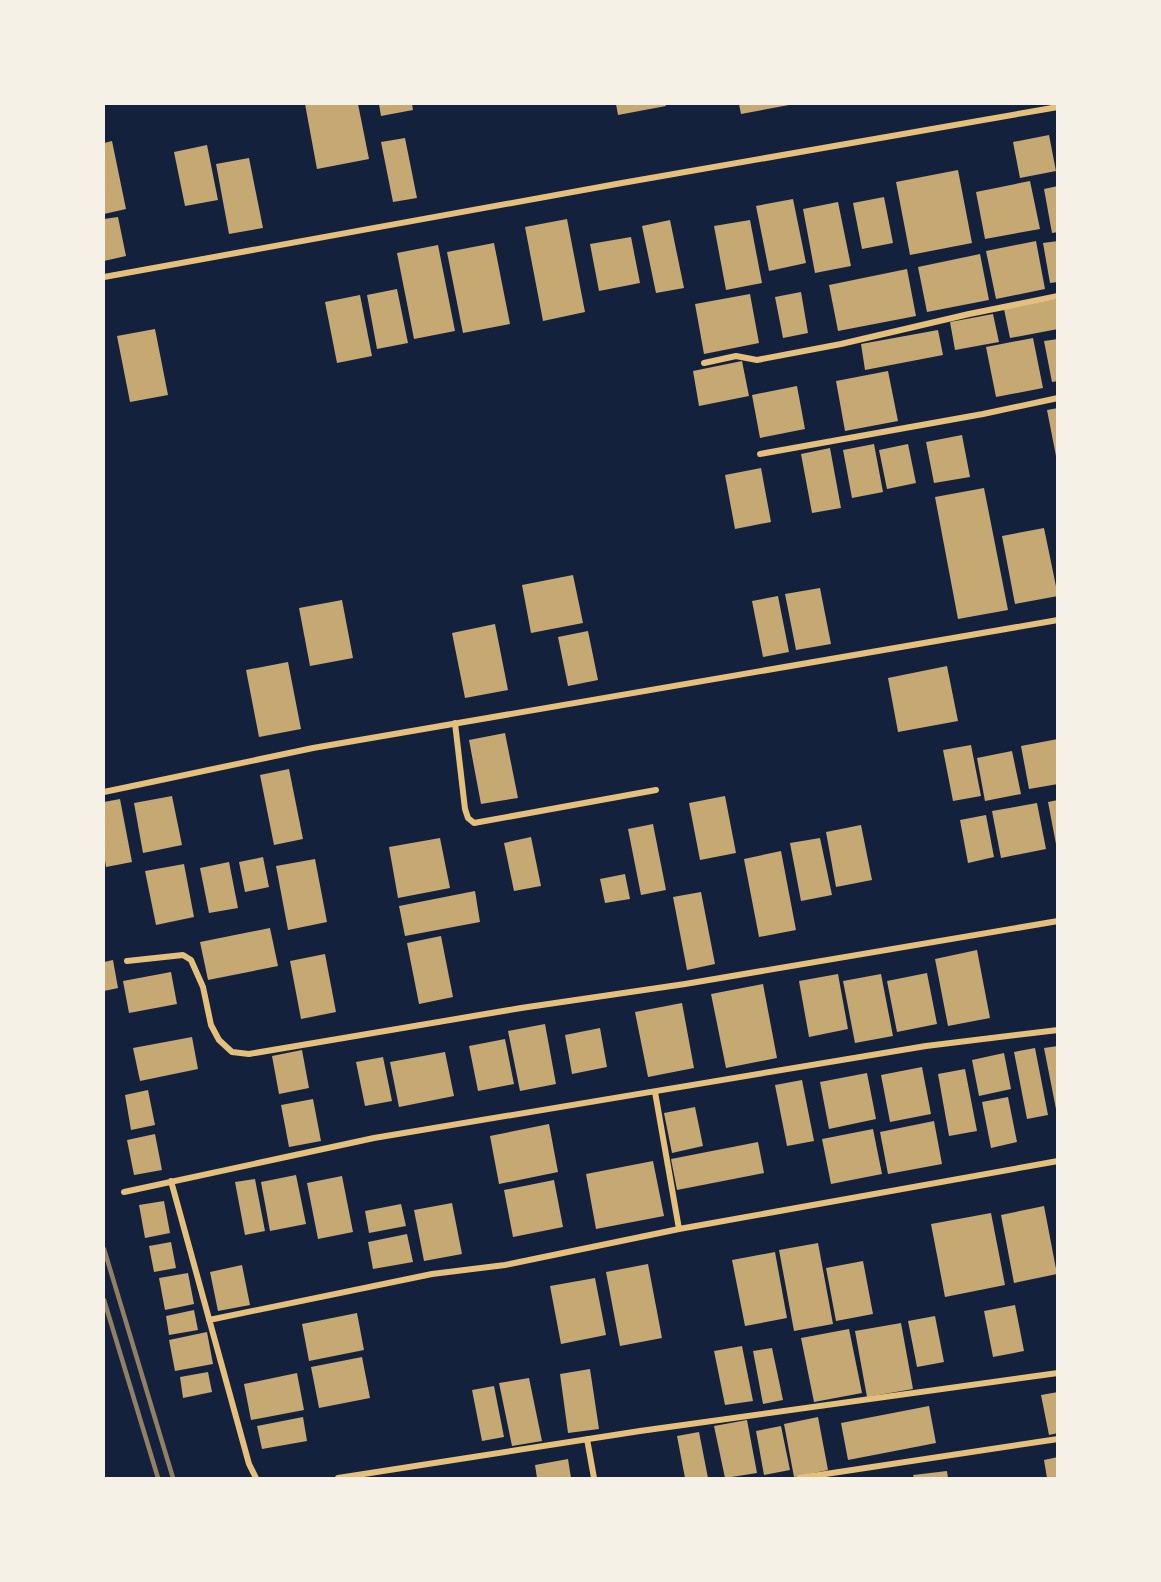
<svg xmlns="http://www.w3.org/2000/svg" width="1161" height="1582" font-family="Manrope,sans-serif">
<style>
.building{fill:#c6a872}
.lines{fill:none;stroke-linecap:round;stroke-linejoin:round}
.minor{stroke:#e5c07b;stroke-width:6}
.rail{stroke:#918062;stroke-width:4.5}
</style>
<rect width="100%" height="100%" fill="#14213d"/>
<path class="building" d="M305 104H358L369 159 317 169Z
M379 104H412L413 110 381 116Z
M616 104H665L666 106 618 115Z
M739 104H788L789 105 741 114Z
M1049 135 1056 171 1020 178 1013 142Z
M405 138 417 198 393 202 381 142Z
M112 141 126 209 104 214V143Z
M207 145 218 200 185 206 174 152Z
M249 158 263 228 229 234 216 164Z
M958 170 972 243 910 255 896 182Z
M1030 181 1040 229 985 239 976 192Z
M1058 186V232L1052 233 1044 189Z
M884 197 893 243 862 249 853 203Z
M793 199 806 263 769 271 756 206Z
M838 202 851 266 815 273 803 209Z
M118 217 126 256 104 261V219Z
M567 219 585 312 543 321 525 227Z
M670 220 684 288 656 293 642 226Z
M750 220 762 283 726 290 714 226Z
M631 237 640 283 599 291 590 244Z
M1036 241 1045 289 996 299 986 251Z
M1058 241V282L1050 283 1043 243Z
M494 243 510 324 463 333 447 252Z
M438 245 455 331 414 339 397 253Z
M980 254 989 300 927 312 918 267Z
M907 269 916 316 838 331 829 285Z
M397 289 408 343 377 349 367 295Z
M801 292 808 333 783 338 775 297Z
M750 294 759 343 704 354 695 304Z
M360 295 372 356 337 363 325 302Z
M1058 299V329L1010 338 1004 309Z
M993 314 999 342 955 350 950 322Z
M155 329 168 395 130 402 117 336Z
M938 330 943 355 865 370 861 344Z
M1033 338 1043 388 996 397 986 347Z
M1058 339V381L1052 382 1044 341Z
M742 361 749 396 699 406 693 371Z
M888 371 898 421 845 431 836 381Z
M797 386 805 429 760 438 752 395Z
M1058 408V456H1056L1047 410Z
M962 435 970 477 934 483 926 442Z
M874 444 883 492 852 498 843 450Z
M908 444 916 483 887 489 879 450Z
M830 448 841 508 812 513 801 454Z
M761 468 771 522 735 529 725 475Z
M984 488 1008 610 958 619 935 497Z
M1044 528 1058 596 1015 604 1002 536Z
M573 575 583 623 531 633 522 585Z
M820 588 831 644 796 650 785 594Z
M778 596 789 652 763 657 752 601Z
M342 600 353 658 310 666 299 608Z
M495 624 508 690 465 698 452 633Z
M588 631 598 680 568 686 558 637Z
M288 662 301 729 259 737 246 670Z
M947 666 958 721 898 732 888 678Z
M505 733 518 798 481 804 469 740Z
M1058 739V784L1029 789 1021 746Z
M971 745 981 796 953 801 943 750Z
M1012 751 1021 794 985 801 977 758Z
M289 769 303 839 274 845 260 775Z
M172 796 182 845 143 853 134 803Z
M725 796 736 853 700 860 689 803Z
M120 799 132 862 106 867 104 853V802Z
M1058 800V844H1056L1048 802Z
M1037 803 1046 849 1001 858 992 811Z
M986 815 994 857 968 863 960 820Z
M653 824 666 890 641 895 628 829Z
M861 825 872 880 836 887 826 832Z
M531 837 541 886 514 891 504 843Z
M440 838 450 888 398 898 389 847Z
M820 838 832 895 801 901 790 843Z
M781 851 796 930 759 937 744 859Z
M263 857 269 887 245 892 239 862Z
M315 859 327 922 288 930 276 866Z
M229 862 238 908 209 913 200 868Z
M184 864 194 917 156 925 145 871Z
M625 874 630 899 605 903 600 879Z
M475 891 480 922 405 936 399 906Z
M701 892 715 964 687 970 673 897Z
M270 928 278 966 208 980 200 942Z
M441 936 453 997 419 1004 407 943Z
M977 950 990 1018 948 1026 935 959Z
M325 954 336 1012 301 1019 290 961Z
M113 960 118 988 104 991V962Z
M171 972 177 1004 129 1013 123 981Z
M927 973 937 1024 897 1032 887 981Z
M838 974 848 1029 809 1037 799 981Z
M881 974 893 1036 855 1043 843 981Z
M763 984 777 1058 726 1068 711 994Z
M682 1003 694 1068 648 1077 635 1012Z
M545 1024 556 1084 520 1091 508 1031Z
M600 1028 607 1067 572 1074 565 1035Z
M192 1037 198 1069 140 1081 133 1048Z
M505 1039 514 1084 478 1091 469 1046Z
M1058 1046V1109H1056L1044 1048Z
M1035 1048 1048 1115 1027 1119 1014 1052Z
M302 1050 309 1088 279 1094 272 1056Z
M445 1052 454 1096 399 1107 390 1062Z
M1004 1053 1011 1089 979 1096 972 1060Z
M383 1057 392 1101 365 1106 356 1062Z
M922 1067 931 1114 890 1122 881 1075Z
M965 1069 977 1131 949 1136 938 1074Z
M867 1073 876 1119 829 1129 820 1082Z
M802 1080 814 1141 787 1146 775 1085Z
M148 1090 155 1125 131 1130 125 1095Z
M1008 1097 1017 1142 991 1148 982 1102Z
M313 1099 321 1141 289 1147 281 1105Z
M695 1107 703 1146 672 1153 664 1113Z
M934 1121 942 1164 888 1174 880 1132Z
M549 1124 558 1172 499 1184 490 1136Z
M873 1129 882 1174 831 1184 822 1139Z
M155 1134 162 1170 134 1175 127 1140Z
M758 1142 764 1173 677 1190 671 1159Z
M653 1161 664 1216 596 1229 586 1174Z
M296 1175 306 1224 270 1231 261 1182Z
M342 1176 353 1232 318 1239 307 1183Z
M255 1179 265 1231 245 1235 235 1182Z
M554 1180 563 1227 513 1237 504 1190Z
M164 1201 170 1233 145 1238 139 1205Z
M452 1203 462 1254 424 1261 414 1210Z
M401 1204 406 1226 369 1233 365 1211Z
M1044 1206 1057 1274 1014 1283 1001 1215Z
M991 1213 1005 1285 945 1297 931 1224Z
M407 1234 413 1262 373 1269 368 1242Z
M171 1242 176 1268 154 1272 149 1246Z
M818 1243 833 1324 794 1331 779 1250Z
M775 1252 787 1318 745 1326 732 1260Z
M863 1261 873 1314 836 1321 826 1268Z
M648 1264 662 1338 620 1346 606 1272Z
M242 1265 250 1305 218 1311 210 1272Z
M188 1273 194 1304 165 1310 159 1278Z
M595 1278 606 1335 561 1344 550 1286Z
M1015 1305 1024 1351 993 1357 984 1311Z
M194 1310 198 1330 169 1335 166 1316Z
M357 1313 364 1350 309 1361 302 1324Z
M935 1316 944 1362 917 1367 908 1321Z
M901 1323 913 1389 867 1397 855 1331Z
M849 1329 862 1393 814 1402 801 1338Z
M207 1332 213 1364 175 1371 169 1340Z
M742 1346 753 1401 725 1405 714 1351Z
M772 1348 783 1400 763 1404 753 1351Z
M362 1357 370 1398 319 1408 311 1367Z
M590 1369 599 1429 568 1433 560 1374Z
M208 1372 212 1392 183 1398 180 1377Z
M297 1373 304 1410 251 1420 244 1384Z
M529 1378 542 1441 512 1446 499 1383Z
M494 1386 504 1437 482 1441 472 1390Z
M1058 1392V1433L1049 1435 1041 1395Z
M929 1406 936 1443 848 1460 841 1423Z
M303 1417 307 1441 262 1449 257 1426Z
M818 1417 828 1470 794 1477 784 1424Z
M747 1420 757 1473 725 1478 714 1426Z
M781 1426 790 1470 764 1475 756 1431Z
M699 1432 708 1478H685L677 1436Z
M1058 1457V1478H1047L1044 1460Z
M568 1459 571 1478H537L535 1465Z
M947 1471 948 1478H914L913 1475Z"/>
<g class="lines">
<path class="minor" d="M104 277 622 183 1058 107
M704 363 736 356 757 360 841 344 969 314 1058 296
M760 454 983 414 1058 398
M455 723 465 809 468 818 474 823 656 790
M104 792 313 748 1058 620
M127 961 183 955 191 960 203 987 211 1025 219 1040 232 1052 249 1054 521 1008 685 984 1058 921
M655 1092 679 1229
M171 1181 249 1464 256 1478
M124 1192 374 1138 926 1046 1058 1030
M209 1320 432 1274 505 1265 679 1229 1058 1161
M587 1439 594 1478
M338 1478 640 1431 1058 1373
M799 1478 1058 1439"/>
<path class="rail" d="M104 1249 173 1478
M104 1300 158 1478"/>
</g>
<rect width="1161" height="1582" fill="none" stroke="#f6f1e7" stroke-width="210"/>
</svg>
